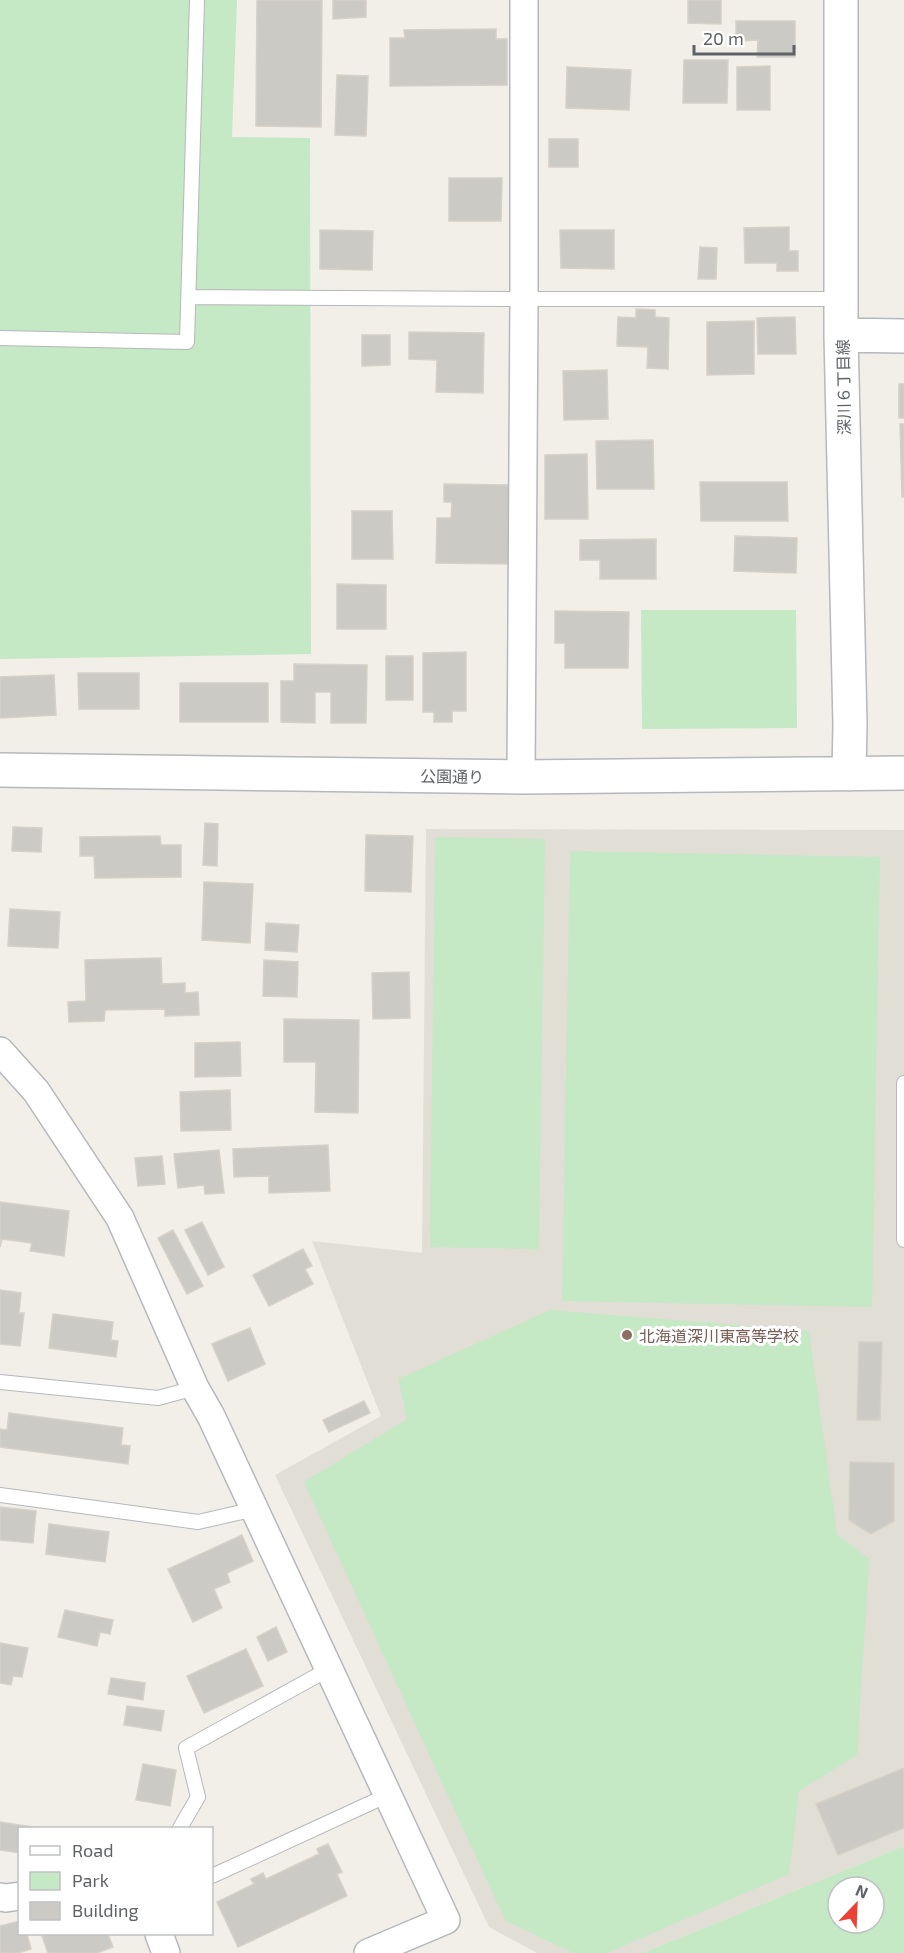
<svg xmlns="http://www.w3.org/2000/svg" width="904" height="1953" font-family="'Exo 2','Noto Sans JP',sans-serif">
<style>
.education{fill:#e1ded6}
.green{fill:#c5e8c5;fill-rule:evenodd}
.building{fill:#cccac5;stroke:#d6d1c6;stroke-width:1.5}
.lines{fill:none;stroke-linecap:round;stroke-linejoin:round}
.service-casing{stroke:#b5b8bc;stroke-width:16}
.minor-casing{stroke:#b5b8bc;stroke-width:30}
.tertiary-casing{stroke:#b5b8bc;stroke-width:36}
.service{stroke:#fff;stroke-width:14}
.minor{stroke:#fff;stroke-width:27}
.tertiary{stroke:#fff;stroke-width:33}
.education-dot{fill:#8d6e63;stroke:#fff;stroke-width:2}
.labels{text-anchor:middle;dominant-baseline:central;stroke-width:6;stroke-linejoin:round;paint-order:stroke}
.street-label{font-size:16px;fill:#5f6368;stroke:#fff}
.education-label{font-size:16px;fill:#785e54;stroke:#fff;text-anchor:start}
</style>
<rect width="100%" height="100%" fill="#f1efe8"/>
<path class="education" d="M426 829 904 830V1846L643 1953H537L489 1927 275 1475 381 1416 312 1241 422 1253Z"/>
<path class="green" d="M0 0H237L232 137 310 138 311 654 0 659Z
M641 610H796L797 728 642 729Z
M435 837 545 839 539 1249 430 1247Z
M570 851 880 857 872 1307 562 1301Z
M550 1310 809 1331 837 1534 869 1559 857 1755 799 1791 789 1874 607 1953H573L505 1920 304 1482 407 1419 398 1379Z
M904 1846V1953H643ZM838 1887H874V1923H838Z"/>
<path class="building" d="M257 0H322L321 127 256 126Z
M333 0H366V17L333 19Z
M688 0H721V24L688 23Z
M736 21H795V57H757L758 40 736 41Z
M496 29V39H507V85L390 86V38H405L404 30Z
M684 60H728L727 103H683Z
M770 66V110H737V67Z
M567 67 631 70 629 110 566 108Z
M337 75 368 76 366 136 335 135Z
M549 139H578V167H549Z
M449 178H502L501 221H449Z
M789 227V251H798V271H777V263H745L744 228Z
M320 230 373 231 372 270 320 269Z
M560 230H614V269L561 268Z
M700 247 717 248 716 279H698Z
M636 309 655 310V317L669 318 668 369 647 368 648 347 617 346 618 317 636 318Z
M795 317 796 354H758L757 318Z
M754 321V374L707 375V322Z
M409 332 484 333 483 393 436 392 437 360 409 359Z
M362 335H390V365L362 366Z
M607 370 608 419 564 420 563 371Z
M899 384H904V418H899Z
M900 424H904V497H902Z
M653 440 654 489H597L596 441Z
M587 454 588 519H545V455Z
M700 482H787L788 521H701Z
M444 484 514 485 513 564 436 563 437 518H451L452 502H444Z
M352 511H392L393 559H352Z
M735 536 797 538 796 573 734 571Z
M656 539V579H600V560H580V540Z
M337 584 386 585V629H337Z
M555 611 629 612 628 668H565V643H555Z
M466 652V711H452V722H434V712H423V653Z
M386 656H413V700H386Z
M294 664 367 665 366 723H331V692H315V723L281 722V681H294Z
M78 673H139V709H79Z
M54 675 56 715 0 718V677Z
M180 683H268V722H180Z
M205 823 218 824 217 866 203 865Z
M13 827 42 828 41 852 12 851Z
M366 835 413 836 411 892 365 891Z
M160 836 161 845H181V877L95 878 94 856H80V837Z
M204 882 253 884 250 943 202 940Z
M10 909 60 912 58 948 8 946Z
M266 923 299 925 297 952 265 950Z
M161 958 162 984 185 983V993L198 992 199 1015 165 1016V1009L105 1010 104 1021 69 1022 68 1002 86 1001 85 960Z
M264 960 298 962 297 997 263 996Z
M409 972 410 1018 373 1019 372 973Z
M284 1019 359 1020 358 1113 315 1112 316 1062H284Z
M240 1042 241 1076 195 1077V1043Z
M230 1090 231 1130 181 1131 180 1092Z
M328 1145 330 1191 269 1193V1176L234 1177 233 1149Z
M219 1150 224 1193 205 1194 204 1185 178 1188 174 1154Z
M162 1156 165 1184 138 1186 135 1158Z
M0 1202 69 1211 64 1256 30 1251 32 1243 2 1239 0 1247Z
M202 1222 224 1267 208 1275 185 1230Z
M173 1230 203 1286 187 1294 158 1238Z
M303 1249 312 1266 305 1269 313 1284 269 1306 253 1275Z
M0 1290 21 1293 19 1313H24L20 1346 0 1344Z
M53 1314 113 1322 111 1340 118 1341 116 1357 49 1348Z
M250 1328 265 1364 228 1381 212 1344Z
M859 1342H882L880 1420H857Z
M364 1401 370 1413 329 1432 323 1420Z
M9 1413 123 1428 121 1445 130 1446 128 1464 0 1447V1429L7 1430Z
M850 1462 894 1463V1521L871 1534 849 1520Z
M0 1507 36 1511 33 1543 0 1540Z
M49 1524 109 1532 105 1562 46 1554Z
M242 1535 253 1561 227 1573 230 1582 214 1589 222 1608 193 1622 168 1569Z
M65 1610 113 1620 110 1634 100 1632 97 1646 58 1637Z
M276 1627 287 1652 268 1661 257 1637Z
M0 1643 28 1648 22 1677 13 1676 11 1685 0 1683Z
M246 1649 263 1686 204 1713 187 1676Z
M111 1678 145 1683 143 1700 108 1694Z
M127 1706 164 1711 161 1731 124 1725Z
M143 1764 176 1770 170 1806 136 1800Z
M904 1768V1828L838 1855 816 1804Z
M0 1822 39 1828H20V1853L0 1850Z
M328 1844 342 1872 337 1874 347 1896 238 1947 217 1902 254 1884 251 1879 263 1873 266 1879 319 1854 317 1849Z
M20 1921V1934H27L31 1949 18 1953H0V1926Z
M48 1934H108L113 1947 97 1953H48L42 1936Z"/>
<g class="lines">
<g class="service-casing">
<path id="service" d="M189 297 524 299H841
M0 338 187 342 197 0
M904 1083V1240
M0 1382 158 1398 195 1388
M0 1495 198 1522 255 1509
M180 1828 198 1797 186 1748 329 1669
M212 1876 388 1795"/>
</g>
<g class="minor-casing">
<path id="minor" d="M521 777 524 299V0
M0 1051 36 1091 120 1218 195 1388 211 1416 446 1920 368 1953
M0 1897 6 1898 20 1896
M159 1934 166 1953"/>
</g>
<g class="tertiary-casing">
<path id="tertiary" d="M841 0V335L850 724 849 774
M841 335 904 336
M0 770 521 777 904 773"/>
</g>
<use href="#service" class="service"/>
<use href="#minor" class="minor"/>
<use href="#tertiary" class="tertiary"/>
</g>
<circle class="education-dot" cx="627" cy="1335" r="6"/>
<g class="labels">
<g class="street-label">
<text transform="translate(843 387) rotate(-91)">深川６丁目線</text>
<text transform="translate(452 776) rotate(1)">公園通り</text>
</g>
<g class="education-label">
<text x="639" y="1335">北海道深川東高等学校</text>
</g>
</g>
<rect x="18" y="1827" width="195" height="108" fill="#ffffff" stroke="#bfc1c3" stroke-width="1.5"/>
<rect x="30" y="1846" width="30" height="9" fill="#ffffff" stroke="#bfc1c3" stroke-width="1.5"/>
<text x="72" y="1857" font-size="18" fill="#5f6368">Road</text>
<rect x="30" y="1872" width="30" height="18" fill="#c5e8c5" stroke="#bfc1c3" stroke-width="1.5"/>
<text x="72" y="1887" font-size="18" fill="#5f6368">Park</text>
<rect x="30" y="1902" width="30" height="18" fill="#cccac5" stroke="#bfc1c3" stroke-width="1.5"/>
<text x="72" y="1917" font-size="18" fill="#5f6368">Building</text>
<g transform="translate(856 1905) rotate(23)"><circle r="28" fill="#ffffff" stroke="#bfc1c3" stroke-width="1.5"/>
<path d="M0-4.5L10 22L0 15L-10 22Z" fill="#ea4335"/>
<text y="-9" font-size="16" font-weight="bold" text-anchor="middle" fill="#5f6368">N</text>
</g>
<path d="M694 45v9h100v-9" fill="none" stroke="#5f6368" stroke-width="3"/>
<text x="703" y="45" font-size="18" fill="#5f6368" stroke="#ffffff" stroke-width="4.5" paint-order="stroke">20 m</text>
</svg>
